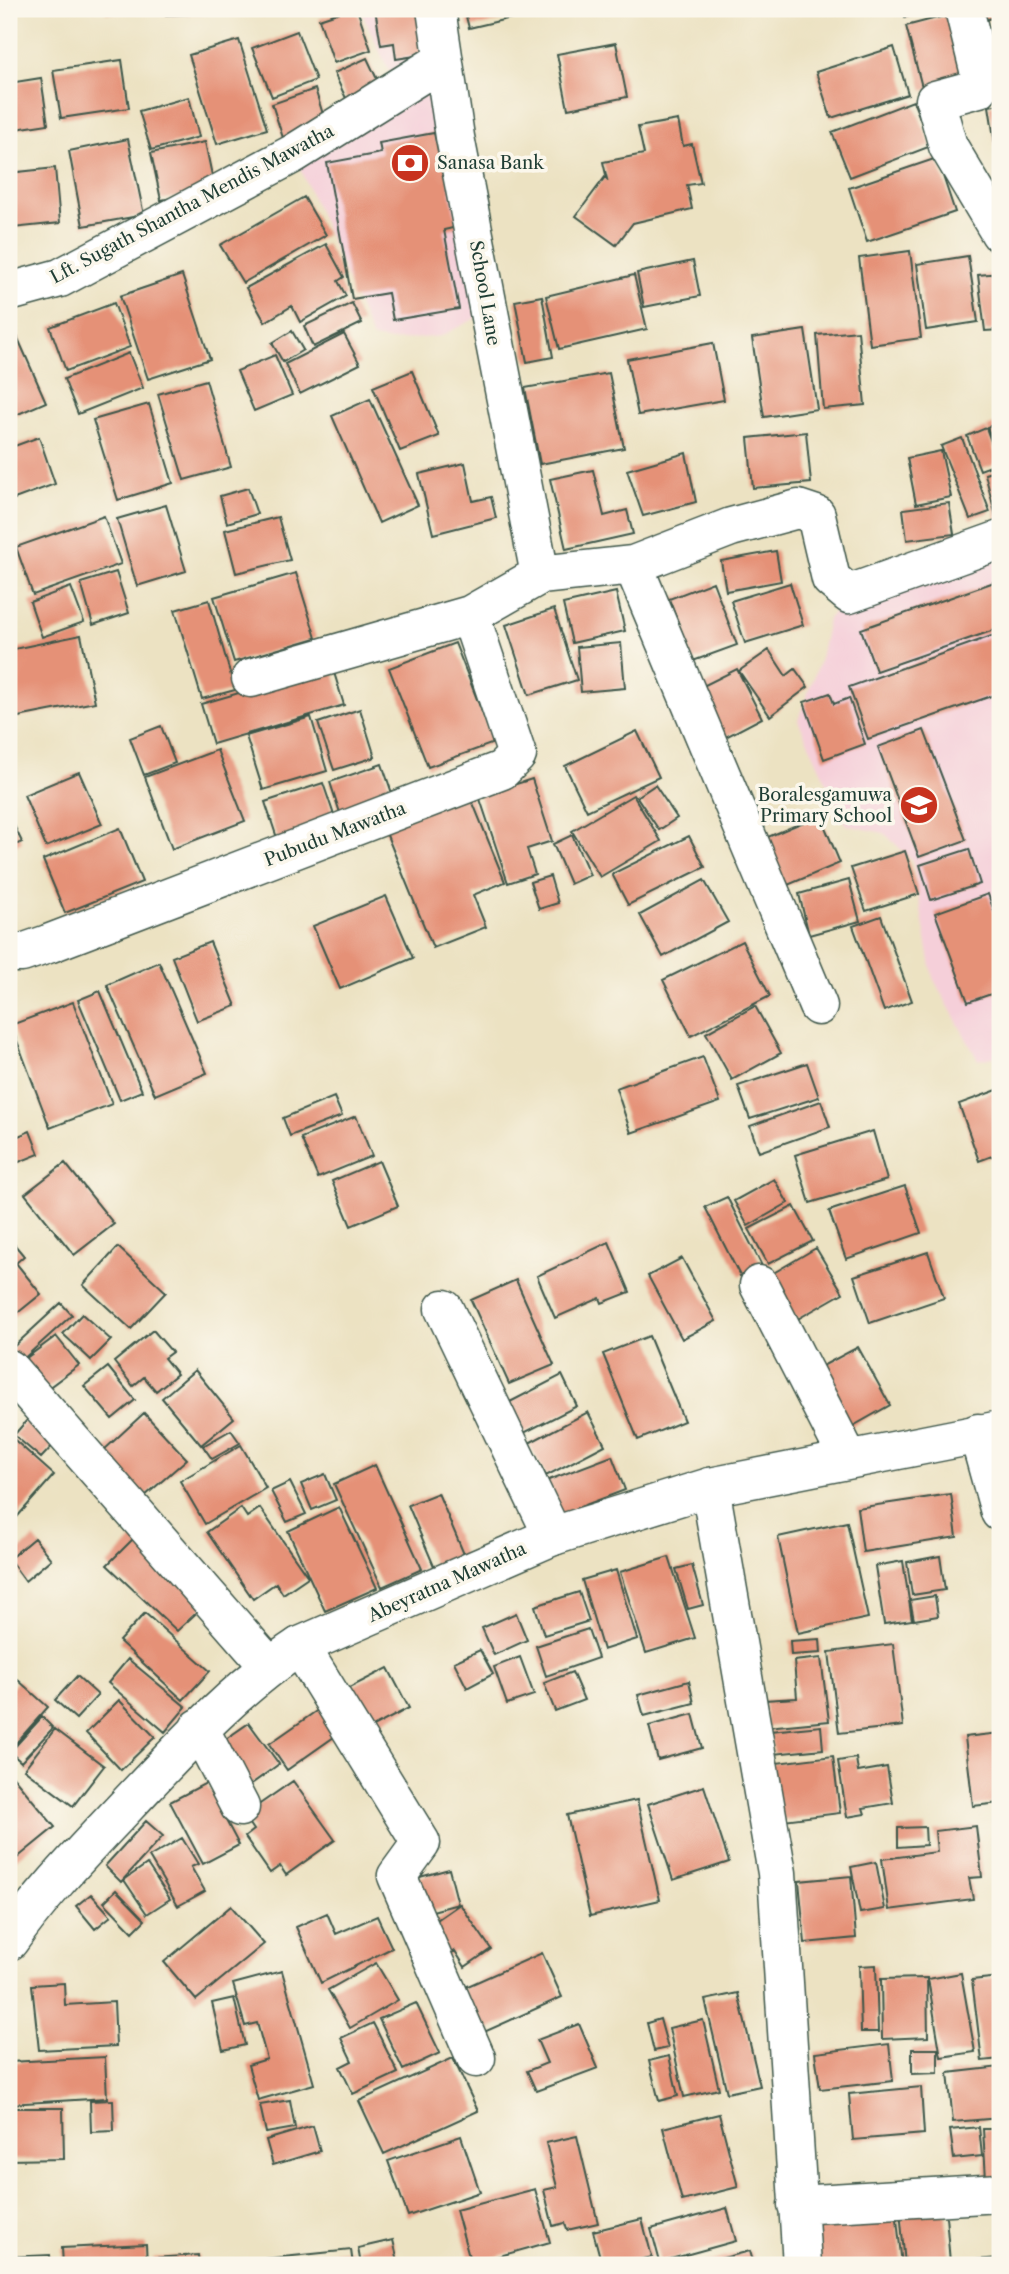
<svg xmlns="http://www.w3.org/2000/svg" width="1009" height="2274" font-family="'Libre Caslon Text',serif">
<style>
.built{fill:#f5cfd9}
.building{fill:#e59177}
.lines{fill:none;stroke-linecap:round;stroke-linejoin:round}
.minor-casing{stroke:#3e5649;stroke-width:41}
.tertiary-casing{stroke:#3e5649;stroke-width:41}
.minor{stroke:#fff;stroke-width:38}
.tertiary{stroke:#fff;stroke-width:38}
.labels{text-anchor:middle;dominant-baseline:central;stroke-width:7;stroke-linejoin:round;paint-order:stroke}
.poi-label{font-size:18px;fill:#1f3d34;stroke:#fbf7ec;text-anchor:start}
.street-label{font-size:18px;fill:#1f3d34;stroke:#fbf7ec}
</style>
<rect width="100%" height="100%" fill="#fbf7ec"/>
<filter id="ink" filterUnits="userSpaceOnUse"><feTurbulence type="fractalNoise" baseFrequency=".0143" numOctaves="2"/><feDisplacementMap in="SourceGraphic" scale="14" xChannelSelector="R" yChannelSelector="G"/><feConvolveMatrix kernelMatrix="1 2 1 2 8 2 1 2 1" color-interpolation-filters="sRGB"/></filter>
<filter id="wash" filterUnits="userSpaceOnUse"><feTurbulence type="fractalNoise" baseFrequency=".00686" numOctaves="4" result="noise"/><feDisplacementMap in="SourceGraphic" scale="28" xChannelSelector="R" yChannelSelector="G"/><feGaussianBlur stdDeviation="1.57" result="paint"/><feColorMatrix in="noise" values="0 0 0 0 0 0 0 0 0 0 0 0 0 0 0 0 0 1.4 0 .05"/><feComposite in="paint" operator="in"/></filter>
<g filter="url(#wash)">
<rect width="100%" height="100%" fill="#ece2c2"/>
<path class="built" d="M360 9H436L488 312 441 336 392 341 372 338 294 154 397 88Z
M1000 540V1056L978 1060 933 978 912 860 884 833 846 825 798 720 819 663 828 619 849 594Z"/>
<g id="blocks">
<path class="building" d="M106 9H152V13H106Z
M165 9H245V12L165 15Z
M349 9H357L371 50 334 63 319 19Z
M375 9H427L434 53 396 59 394 43 381 45Z
M464 9H532L533 13 469 28Z
M903 9H938V10L905 17Z
M973 9H1000V16L976 22Z
M956 13 973 78 923 91 906 26Z
M297 31 316 80 272 97 252 48Z
M239 40 267 129 217 144 189 55Z
M616 43 627 97 568 109 557 54Z
M894 47 908 94 831 118 816 72Z
M367 58 385 96 352 111 334 73Z
M122 60 129 108 61 118 53 70Z
M41 78 48 124 9 130V83Z
M315 89 328 130 285 144 272 104Z
M189 97 199 137 151 150 139 111Z
M913 101 931 146 850 177 832 132Z
M1000 104V143L995 144 989 106Z
M678 120 683 146 692 144 701 183 687 185 692 209 633 223 616 245 576 216 605 177 607 179 603 162 644 154 638 127Z
M434 133 436 142H442L457 227 444 230 459 309 393 320 388 293 352 299 327 163 381 153 379 143Z
M128 139 144 215 83 226 69 151Z
M205 142 215 190 161 200 151 153Z
M937 158 955 212 867 242 849 188Z
M55 168 60 223 13 228 9 173Z
M304 197 326 235 243 283 220 245Z
M326 244 344 277 338 281 346 296 300 322 292 306 265 322 246 288Z
M910 251 921 338 870 345 859 258Z
M968 256 978 322 926 330 917 264Z
M693 261 700 296 644 307 637 273Z
M1000 273V330L985 331 978 275Z
M182 275 210 359 148 379 120 296Z
M634 275 647 329 559 349 546 296Z
M542 296 553 357 527 362 515 301Z
M114 303 130 347 66 371 50 327Z
M352 303 362 323 313 347 304 326Z
M805 330 817 409 764 417 752 338Z
M292 331 303 350 283 362 272 343Z
M858 331 865 405 823 409 817 335Z
M16 334 46 402 9 418V338Z
M344 334 360 364 300 394 285 364Z
M713 343 724 400 638 415 627 359Z
M129 353 143 388 78 414 64 379Z
M275 355 292 395 254 411 237 371Z
M412 371 439 436 400 451 373 387Z
M609 373 624 448 540 464 525 388Z
M206 380 231 467 184 480 158 394Z
M370 399 418 505 379 523 332 416Z
M149 404 173 483 118 500 93 420Z
M1000 422V448L996 449 987 427Z
M986 428 999 463 980 470 967 436Z
M806 432 811 483 753 488 748 438Z
M39 437 55 484 9 501V448Z
M962 438 990 512 970 519 941 446Z
M941 451 951 497 916 504 907 458Z
M686 453 696 502 643 516 627 470Z
M465 463 473 501 491 497 496 518 433 534 419 474Z
M1000 469V528H999L985 474Z
M593 470 604 516 627 510 633 534 566 549 550 479Z
M248 488 257 514 227 523 220 496Z
M949 503 954 534 907 540 903 509Z
M166 505 186 571 137 586 117 519Z
M104 516 121 564 33 595 16 547Z
M278 517 290 560 236 573 225 530Z
M776 551 781 581 726 591 721 561Z
M116 572 129 613 93 625 81 583Z
M296 573 316 638 234 662 214 597Z
M1000 580V628L876 671 861 629Z
M713 582 737 645 693 661 669 599Z
M790 583 803 625 745 643 731 601Z
M71 587 84 622 42 637 30 602Z
M616 592 625 631 572 643 563 604Z
M209 600 235 690 202 699 175 610Z
M554 609 577 680 529 695 506 625Z
M1000 633V693L868 739 849 687Z
M81 635 95 702 13 718 9 650Z
M455 643 494 743 428 767 389 668Z
M621 643 625 688 581 692 577 647Z
M769 650 786 676 795 669 808 687 770 716 739 671Z
M332 666 344 705 213 744 201 704Z
M737 669 762 718 724 738 699 688Z
M830 693 834 704 849 698 865 744 824 759 804 702Z
M360 709 375 757 334 770 318 723Z
M311 717 327 771 263 790 246 736Z
M161 726 175 763 144 775 130 738Z
M924 730 966 840 919 857 878 747Z
M637 731 659 777 587 811 565 766Z
M217 750 245 821 172 849 145 777Z
M382 764 395 802 342 819 330 782Z
M79 772 102 824 46 847 24 795Z
M532 779 552 841 527 849 535 874 508 883 479 796Z
M323 783 337 824 279 844 265 802Z
M655 785 677 818 659 830 637 797Z
M469 793 505 882 473 895 486 927 433 948 384 828Z
M633 795 661 841 600 877 572 831Z
M9 815 22 842 9 848Z
M820 815 840 863 783 887 763 839Z
M120 828 142 882 65 913 43 860Z
M572 835 590 875 570 884 553 844Z
M689 836 705 867 628 905 612 874Z
M969 849 980 884 931 900 920 865Z
M905 851 919 894 866 911 851 868Z
M550 876 558 903 539 909 530 882Z
M704 880 728 922 663 957 640 915Z
M849 880 860 921 809 935 799 894Z
M988 894 1000 928V991L968 1002 935 913Z
M386 896 413 958 340 989 313 926Z
M881 916 912 1001 884 1011 853 926Z
M742 941 770 996 691 1036 663 980Z
M210 942 236 1006 197 1021 172 957Z
M159 962 207 1073 155 1095 107 985Z
M100 991 142 1091 120 1100 78 1000Z
M73 1002 112 1104 50 1128 11 1025Z
M755 1006 781 1053 732 1080 706 1033Z
M703 1057 720 1102 631 1133 616 1088Z
M807 1063 819 1097 750 1119 738 1086Z
M1000 1089V1153L979 1161 959 1104Z
M334 1097 342 1116 290 1136 283 1118Z
M821 1101 830 1127 759 1152 750 1126Z
M356 1116 372 1156 318 1178 301 1138Z
M30 1131 39 1154 9 1166V1140Z
M873 1131 887 1180 810 1203 795 1155Z
M379 1161 398 1206 351 1226 332 1181Z
M65 1163 114 1224 74 1255 25 1194Z
M774 1179 788 1203 748 1226 734 1201Z
M905 1186 921 1233 846 1259 829 1211Z
M727 1197 762 1266 740 1276 705 1207Z
M794 1206 813 1241 768 1264 749 1229Z
M9 1238 24 1256 16 1263 41 1294 9 1320Z
M609 1242 630 1292 602 1303 600 1298 555 1318 537 1276Z
M118 1247 166 1292 131 1329 83 1285Z
M816 1248 843 1293 796 1320 770 1275Z
M928 1252 944 1298 870 1323 854 1276Z
M682 1258 716 1321 682 1339 648 1276Z
M516 1280 554 1365 509 1384 471 1300Z
M61 1303 72 1315 21 1361 10 1350Z
M82 1314 111 1340 91 1360 63 1334Z
M153 1330 172 1352 164 1358 177 1374 156 1391 144 1377 133 1386 114 1362Z
M56 1336 79 1365 44 1391 21 1362Z
M649 1336 684 1421 638 1440 603 1354Z
M858 1347 890 1405 846 1430 813 1371Z
M108 1367 135 1400 112 1419 84 1386Z
M195 1370 234 1418 201 1445 162 1398Z
M562 1375 577 1406 524 1433 508 1403Z
M588 1412 605 1445 546 1476 529 1443Z
M144 1413 187 1459 145 1496 104 1450Z
M28 1419 55 1443 41 1458 14 1435Z
M231 1430 240 1443 212 1459 203 1446Z
M9 1435 54 1475 17 1517 9 1510Z
M241 1445 266 1488 205 1524 180 1481Z
M612 1456 625 1490 559 1515 546 1481Z
M375 1465 422 1569 382 1587 334 1484Z
M325 1474 336 1500 312 1510 301 1484Z
M290 1482 306 1514 287 1522 271 1491Z
M438 1493 466 1559 436 1571 408 1505Z
M951 1494 957 1537 863 1552 857 1508Z
M339 1507 377 1588 325 1611 288 1531Z
M241 1508 247 1517 260 1508 308 1577 283 1594 276 1583 253 1599 207 1532Z
M847 1522 868 1618 798 1633 778 1537Z
M136 1536 205 1605 177 1631 107 1565Z
M34 1538 51 1559 25 1581 9 1559Z
M940 1556 945 1590 912 1595 907 1562Z
M669 1557 695 1638 646 1653 620 1572Z
M903 1561 912 1620 884 1624 875 1566Z
M692 1565 703 1605 688 1609 676 1569Z
M616 1570 637 1639 603 1650 582 1580Z
M579 1592 589 1621 544 1635 535 1606Z
M935 1596 938 1616 914 1620 910 1600Z
M145 1613 210 1671 183 1700 119 1641Z
M516 1613 527 1640 494 1655 482 1628Z
M588 1629 598 1658 546 1676 536 1646Z
M820 1639 821 1653 791 1655 790 1641Z
M893 1644 903 1726 839 1733 829 1652Z
M480 1650 493 1674 467 1688 454 1662Z
M520 1657 534 1695 507 1704 494 1667Z
M821 1658 829 1721 767 1727 764 1700 797 1698 794 1661Z
M128 1659 186 1707 165 1732 108 1683Z
M388 1668 409 1708 369 1729 347 1689Z
M572 1672 584 1700 555 1711 544 1683Z
M77 1676 98 1695 76 1719 55 1700Z
M18 1680 48 1707 9 1751V1691Z
M689 1681 694 1703 644 1716 638 1695Z
M119 1700 155 1737 121 1770 86 1733Z
M322 1707 341 1732 287 1770 269 1744Z
M693 1714 702 1748 658 1760 649 1726Z
M42 1717 53 1728 21 1762 10 1752Z
M249 1723 279 1764 250 1785 220 1743Z
M821 1726 823 1749 773 1754 770 1731Z
M55 1729 104 1766 73 1806 24 1769Z
M1000 1733V1803L973 1806 965 1737Z
M833 1756 840 1813 776 1821 768 1764Z
M856 1758 858 1772 887 1767 893 1803 863 1808 865 1814 847 1817 838 1761Z
M10 1773 55 1827 11 1863 9 1861Z
M293 1781 335 1840 286 1875 280 1866 270 1873 245 1837 254 1830 244 1815Z
M206 1783 239 1845 203 1864 170 1802Z
M704 1786 729 1862 673 1880 648 1804Z
M637 1800 660 1900 590 1916 567 1815Z
M146 1821 163 1836 121 1882 105 1866Z
M976 1826 982 1877 969 1878 973 1899 889 1910 882 1859 937 1852 935 1831Z
M925 1827 926 1845 898 1847V1828Z
M182 1838 198 1864 191 1867 205 1891 178 1906 149 1857Z
M876 1862 885 1909 860 1913 851 1867Z
M147 1864 170 1899 147 1914 124 1880Z
M449 1869 458 1904 418 1915 409 1880Z
M851 1876 856 1938 805 1943 799 1881Z
M116 1890 145 1920 133 1932 104 1902Z
M91 1894 111 1916 95 1929 76 1906Z
M460 1904 491 1949 465 1967 455 1951 441 1961 434 1922Z
M231 1906 264 1944 196 2000 164 1962Z
M327 1913 336 1934 377 1916 392 1948 321 1983 296 1927Z
M542 1953 562 1997 482 2033 461 1989Z
M376 1963 398 2000 350 2028 328 1990Z
M876 1965 878 2032H861L859 1966Z
M282 1971 314 2084 258 2100 248 2065 267 2059 257 2023 245 2026 233 1984Z
M961 1973 975 2052 941 2057 928 1979Z
M1000 1977V2059L982 2061 972 1980Z
M927 1978 928 2037 882 2039 881 1979Z
M64 1983 65 2005 114 2002 116 2046 39 2050 32 1985Z
M738 1993 760 2086 727 2093 705 2000Z
M234 1998 245 2045 223 2050 212 2003Z
M416 2003 440 2053 403 2070 379 2019Z
M660 2019 668 2048 654 2051 647 2023Z
M703 2020 719 2089 684 2097 669 2028Z
M373 2023 398 2073 353 2094 340 2067 352 2061 341 2038Z
M579 2024 598 2068 536 2091 527 2071 547 2063 537 2040Z
M889 2044 893 2081 820 2089 815 2053Z
M912 2049H938V2073L912 2074Z
M669 2056 678 2096 659 2101 649 2061Z
M105 2057 107 2098 9 2104V2062Z
M453 2058 478 2111 384 2154 359 2101Z
M1000 2067V2118L953 2122 948 2073Z
M921 2087 924 2134 853 2140 849 2094Z
M113 2100 114 2131 91 2132 90 2101Z
M290 2100 295 2128 266 2133 260 2105Z
M9 2108H63L64 2159 9 2160Z
M719 2114 738 2187 682 2201 663 2128Z
M313 2126 320 2151 273 2165 266 2140Z
M979 2127 982 2156 954 2159 950 2130Z
M983 2129H1000V2178L986 2179Z
M461 2136 480 2192 408 2216 388 2161Z
M577 2136 598 2223 567 2230 565 2223 553 2226 544 2190 557 2187 546 2143Z
M535 2189 550 2242 471 2264 456 2210Z
M945 2205 950 2262 999 2258 1000 2265H905L900 2210Z
M727 2208 736 2241 660 2262 651 2229Z
M896 2210 902 2265H813L808 2219Z
M642 2219 652 2257 619 2265H602L593 2231Z
M393 2240 399 2265H361L358 2248Z
M146 2244 147 2265H63L62 2248Z
M351 2250 353 2265H265L264 2259Z
M750 2251 754 2265H700V2264Z
M50 2255 51 2265H9V2257Z
M198 2255 199 2265H154L153 2258Z"/>
</g>
</g>
<g filter="url(#ink)">
<use href="#blocks" fill-opacity="0" stroke="#3e5649" stroke-width="2"/>
<g class="lines">
<g class="minor-casing">
<path id="minor" d="M436 9 455 137 540 575
M964 9 982 82 979 88 935 100 948 146 1000 233
M9 292 60 278 293 154 442 61
M633 565 818 1006
M251 678 470 615 540 575 633 565 731 527 798 509 816 515 831 579 849 594 1000 540
M9 953H22L48 944 502 770 517 755 470 615
M759 1285 848 1458
M444 1309 553 1536
M9 1369 269 1666
M978 1433 1000 1512
M710 1487 777 1873 802 2265
M300 1646 421 1843 397 1876 476 2058
M199 1728 240 1807
M797 2205 1000 2193"/>
</g>
<g class="tertiary-casing">
<path id="tertiary" d="M9 1941C44 1891 86 1849 128 1804 181 1748 234 1689 300 1646L553 1536 710 1487 1000 1430"/>
</g>
<use href="#minor" class="minor"/>
<use href="#tertiary" class="tertiary"/>
</g>
</g>
<defs>
<g id="bank-disc" transform="scale(2.0125)"><circle r="9.5" fill="#c8321e" stroke="#fbf7ec"/><path d="M-6-4H6V4H-6ZM0-2.3a2.3 2.3 0 1 0 0 4.6a2.3 2.3 0 1 0 0-4.6Z" fill="#fff"/></g>
<g id="school-disc" transform="scale(2.0125)"><circle r="9.5" fill="#c8321e" stroke="#fbf7ec"/><path d="M0-5L7-2L0 1L-7-2ZM-4 1L0 2.5L4 1V4Q0 6-4 4Z" fill="#fff"/></g>
</defs>
<g fill-rule="evenodd">
<use href="#bank-disc" x="410" y="163"/>
<use href="#school-disc" x="919" y="805"/>
</g>
<g class="labels">
<g class="poi-label">
<text x="437" y="163">Sanasa Bank</text>
<text x="892" y="795" text-anchor="end">Boralesgamuwa<tspan x="892" dy="21">Primary School</tspan></text>
</g>
<g class="street-label">
<text transform="translate(192 204) rotate(-28)">Lft. Sugath Shantha Mendis Mawatha</text>
<text transform="translate(485 293) rotate(80)">School Lane</text>
<text transform="translate(335 834) rotate(-21)">Pubudu Mawatha</text>
<text transform="translate(447 1582) rotate(-24)">Abeyratna Mawatha</text>
</g>
</g>
<rect width="1009" height="2274" fill="none" stroke="#fbf7ec" stroke-width="35"/>
</svg>
